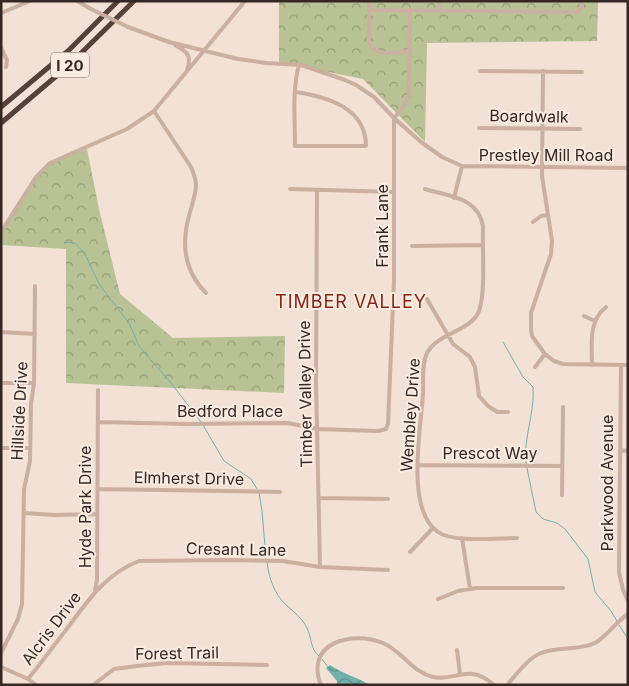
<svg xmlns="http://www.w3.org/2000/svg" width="629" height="686" font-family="Inter,sans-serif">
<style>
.forest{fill:url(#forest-crowns)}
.water{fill:url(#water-waves)}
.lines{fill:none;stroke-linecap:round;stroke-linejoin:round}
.stream{stroke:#71b1ad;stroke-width:1}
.minor{stroke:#cbafa0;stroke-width:4}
.highway{stroke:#56403a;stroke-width:5}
.minor-bridge{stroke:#cbafa0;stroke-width:4}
.labels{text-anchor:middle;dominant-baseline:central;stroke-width:4;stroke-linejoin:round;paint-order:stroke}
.shield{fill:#faece1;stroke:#6f625d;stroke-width:1}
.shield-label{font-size:15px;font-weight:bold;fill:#342724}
.street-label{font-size:16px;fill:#342724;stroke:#faece1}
.neighbourhood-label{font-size:18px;letter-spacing:1px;fill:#892517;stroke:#faece1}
</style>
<defs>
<pattern id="forest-crowns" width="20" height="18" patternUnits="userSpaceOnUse" patternTransform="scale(1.25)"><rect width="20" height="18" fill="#b8c294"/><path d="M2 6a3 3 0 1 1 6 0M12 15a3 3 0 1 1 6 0" fill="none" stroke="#969e79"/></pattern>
<pattern id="water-waves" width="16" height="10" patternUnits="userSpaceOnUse" patternTransform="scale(1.25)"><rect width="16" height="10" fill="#71b1ad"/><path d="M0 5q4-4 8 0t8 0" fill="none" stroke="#5e908d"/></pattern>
</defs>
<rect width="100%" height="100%" fill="#f2e1d4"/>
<path class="forest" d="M279 1H598L597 41 427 43 425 142 363 79 279 62Z
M87 149 99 209 120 294 173 338 285 336 284 393 66 383V249L1 245V232L36 177 50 163Z"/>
<path class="water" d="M330 665C343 674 357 677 370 685H337V681L326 668Z"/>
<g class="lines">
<path class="stream" d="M64 242 75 243 85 254 99 284 129 323 139 346 171 383 201 422
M503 342 523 377 533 387C535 413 523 438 526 464
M203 425 224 461 251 479 257 489
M527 468 536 512 543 519 557 523 565 529 588 559 595 592 611 611 617 621
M259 493 262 511 266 558
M267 562C269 579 274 593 286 605 294 612 302 618 307 628 312 638 310 649 319 656
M619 625 628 639
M322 659 328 667"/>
<path class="minor" d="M77 1 91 9
M369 1V44C377 57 397 52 410 51
M370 10 564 12 578 11 581 9 582 1
M439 11V1
M1 13 30 1
M128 27 169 42 238 59 266 63 301 65 345 80 356 85 374 97 394 118 421 142 442 157 462 166 628 168
M175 45C188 52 192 56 187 71
M1 48 7 60 6 67
M480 71 582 72
M543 71 542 176 552 241 551 254 531 313V329L532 336 545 354 554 361 563 364 628 365
M296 92C328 97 366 108 366 146H295C295 120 292 90 299 65
M154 111 191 167C193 172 196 179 196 185 196 195 191 207 189 216 181 245 184 271 206 293
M479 128 580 129
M290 189 394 192
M425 189C448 196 479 197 483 227 482 249 486 292 479 311 472 331 437 333 427 353 421 365 424 381 423 394 421 428 405 510 438 532 453 543 497 538 517 538
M317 190 316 381 320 567
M454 198 462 166
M533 222 541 216 548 215
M1 232 36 177 50 163 127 129 154 111 245 1
M412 246 483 245
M427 299 453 344 470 357 475 367 479 396 488 406 497 412H508
M584 316 595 321
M1 332 35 334
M592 365C592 345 588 321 606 307
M621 365 619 572 623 590 628 601
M535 367 545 354
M1 383H34
M98 422 188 424 288 423 317 429 378 431 386 429 388 424 394 281V118L405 104 409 94 410 10
M1 448H30
M620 450 628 451
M418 465 562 466
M98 489 280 492
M562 495 563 407
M319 498 388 499
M24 513 54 515 97 514
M462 538 470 589
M410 552 433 528
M95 590 97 580 98 390
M438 599 458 591 476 588H563
M457 650 460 674
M1 653 18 619 22 604 24 489 30 461 31 404 34 383 35 286
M1 667 28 679 36 685
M28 679C42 662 55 644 69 626 88 600 107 573 139 561L229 560 283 561 320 567 388 570
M93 685 114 669 137 666 167 663 267 665
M321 685C304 643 352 630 383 643 402 651 412 672 433 677 457 682 468 662 494 685
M507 685C517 674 528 658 541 653 558 646 579 651 595 643 606 637 616 622 628 614"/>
<path class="highway" d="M1 107 68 51 118 1
M1 123 67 67 134 1"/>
<path class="minor-bridge" d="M91 9 128 27"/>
</g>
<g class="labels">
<rect class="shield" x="51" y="52.5" width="38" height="25" rx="4"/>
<g class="shield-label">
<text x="70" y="65">I 20</text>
</g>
<g class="street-label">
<text transform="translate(529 116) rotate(1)">Boardwalk</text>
<text x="546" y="155">Prestley Mill Road</text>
<text transform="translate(382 226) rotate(-90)">Frank Lane</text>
<text transform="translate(305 394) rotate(-91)">Timber Valley Drive</text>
<text transform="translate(19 411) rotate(-87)">Hillside Drive</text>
<text x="230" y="411">Bedford Place</text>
<text transform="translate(410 415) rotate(-86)">Wembley Drive</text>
<text x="490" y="453">Prescot Way</text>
<text transform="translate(189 478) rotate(1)">Elmherst Drive</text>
<text transform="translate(607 483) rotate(-90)">Parkwood Avenue</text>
<text transform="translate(85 507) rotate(-90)">Hyde Park Drive</text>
<text transform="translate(236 549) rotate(1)">Cresant Lane</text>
<text transform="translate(51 628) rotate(-53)">Alcris Drive</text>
<text transform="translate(177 653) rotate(-1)">Forest Trail</text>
</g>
<g class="neighbourhood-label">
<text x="351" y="301">TIMBER VALLEY</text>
</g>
</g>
<rect width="629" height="686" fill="none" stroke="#342724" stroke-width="5"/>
</svg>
